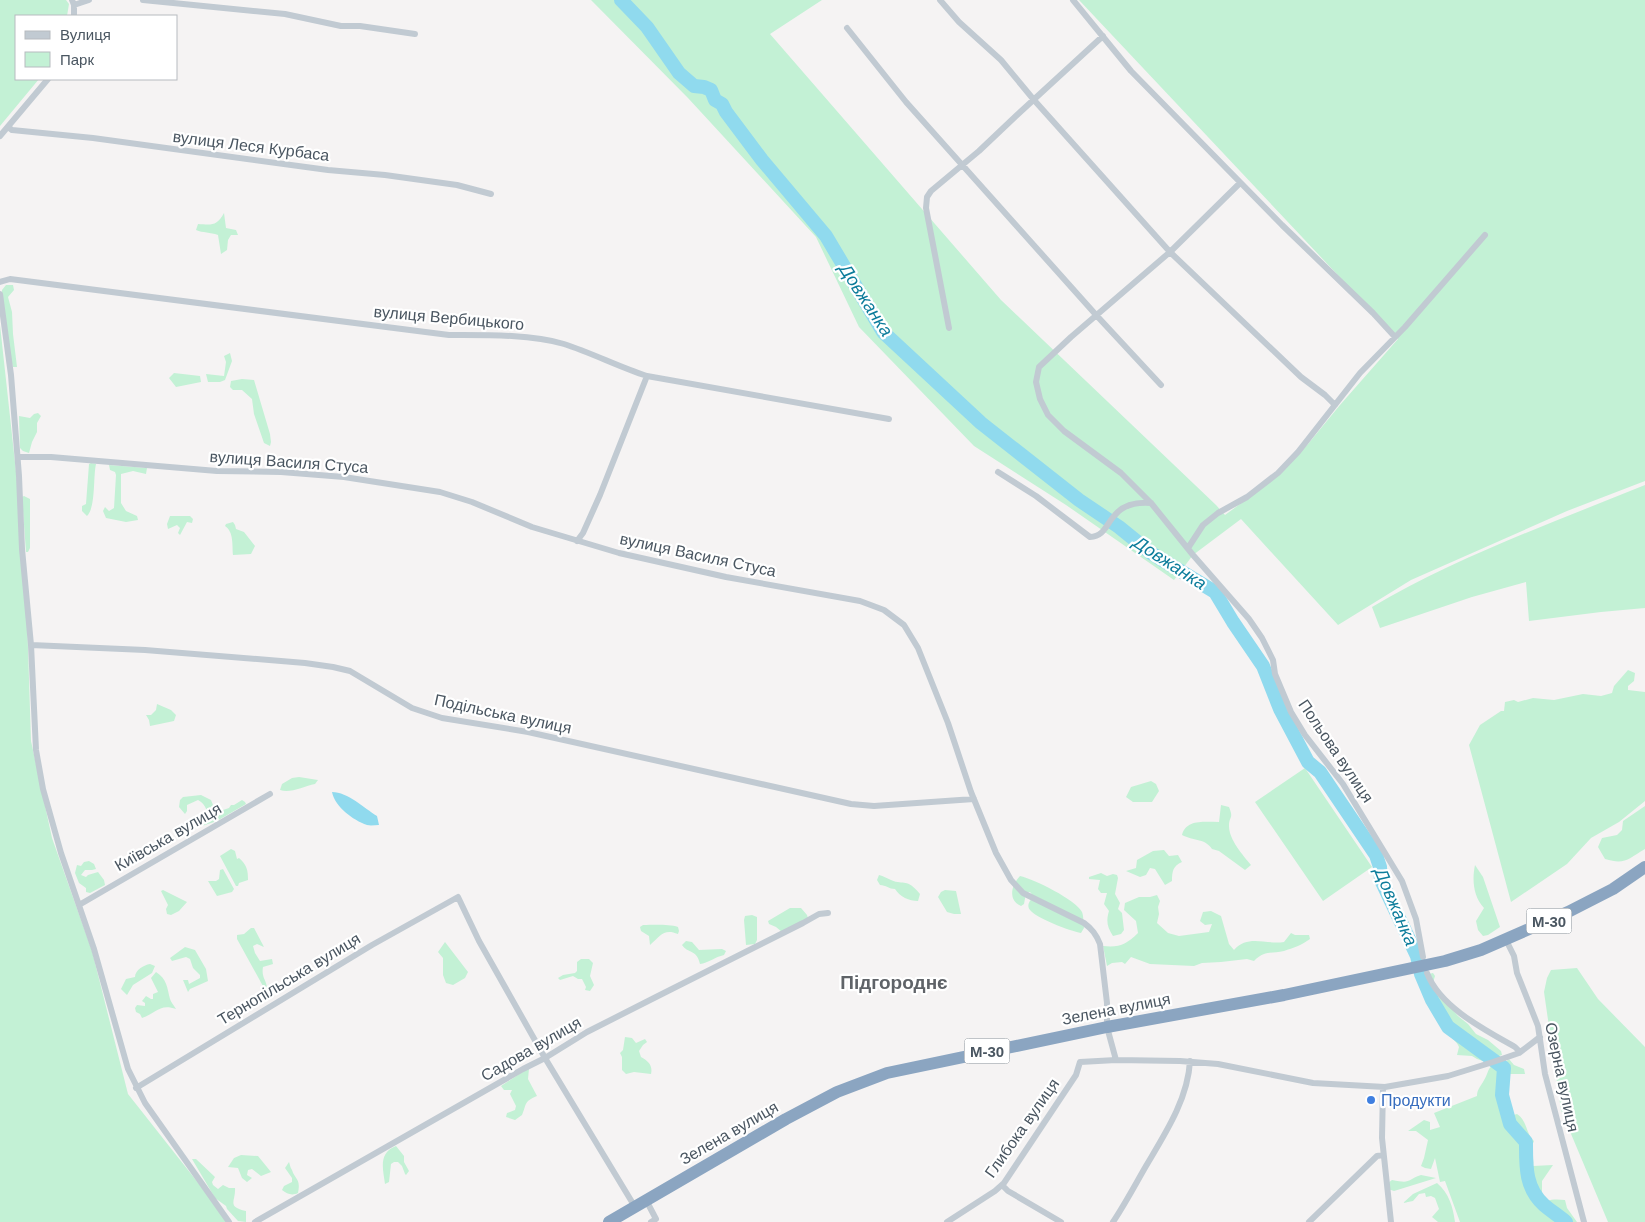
<svg xmlns="http://www.w3.org/2000/svg" width="1645" height="1222" font-family="Helvetica,sans-serif">
<style>
.green{fill:#c3f1d5}
.water{fill:#90daee}
.lines{fill:none;stroke-linecap:round;stroke-linejoin:round}
.river{stroke:#90daee;stroke-width:14}
.street{stroke:#c1cad2;stroke-width:6}
.highway{stroke:#8ba5c1;stroke-width:12}
.shop-dot{fill:#3f7fe0;stroke:#fff;stroke-width:2}
.labels{text-anchor:middle;dominant-baseline:central;stroke-width:4.5;stroke-linejoin:round;paint-order:stroke}
.shield{fill:#fff;stroke:#808990;stroke-width:1}
.shield-label{font-size:15px;font-weight:bold;fill:#4a5661}
.street-label{font-size:16px;fill:#4a5661;stroke:#fff}
.shop-label{font-size:16px;fill:#366cbe;stroke:#fff;text-anchor:start}
.water-label{font-size:18px;font-style:italic;fill:#0c7c9b;stroke:#fff}
.quarter-label{font-size:19px;font-weight:bold;fill:#5f6368;stroke:#fff}
</style>
<rect width="100%" height="100%" fill="#f5f3f3"/>
<path class="green" d="M0 0H66L69 4 67 16H16V79H39L0 126Z
M591 0H822L770 34 1001 300 1216 505 1225 515 1270 482 1308 444 1340 405 1398 339 1079 0H1645V481L1567 511 1411 580 1338 625 1241 519 1193 555 1174 580 1066 505 974 446 859 327 816 237 688 98Z
M224 213 226 228 236 230 238 235H231L228 240 227 250 221 254 218 235C210 232 203 233 196 230L198 224C212 225 217 226 224 213Z
M6 285H13L14 290 8 297 12 312 13 334 17 367H13L10 356 2 295V290Z
M0 325 25 554 31 741 52 838 92 951 128 1094 229 1222H0Z
M230 353 232 361 225 380 220 382H208L206 374 224 376 226 362 224 356Z
M174 373 200 376 201 382 176 387 169 378Z
M242 379 254 380 270 434 271 442 270 446 264 443 254 414 252 399 242 390H233L230 387 231 381Z
M38 413 41 416 37 423V432L32 442 29 453 23 451 20 448 19 416 30 418 34 414Z
M91 463 96 464C93 477 96 507 87 516L82 511V506L86 504 89 464Z
M109 465 147 468 146 474 133 471 121 474V503L126 511 137 516 138 520 126 522 106 518 103 511 105 507 109 511 114 508 116 475 115 472 110 470Z
M1645 485V608L1601 612 1529 621 1526 582 1472 597 1380 628 1372 607C1459 556 1552 523 1645 485Z
M24 496 30 499V548L28 552H26L22 497Z
M170 516H190L193 519 192 523 187 522 180 535 178 533 180 528 177 525 168 529 167 524Z
M233 522 235 525 236 529 244 532 255 546 251 554 233 555C232 545 234 532 225 526L226 524Z
M1628 670 1635 673 1634 681 1628 686V690L1645 692V801L1619 822 1591 838 1567 864 1511 902 1469 745 1480 725 1501 711H1504L1505 702 1514 700 1518 702 1533 698 1554 700 1583 694 1601 696 1612 693 1614 686Z
M157 704 171 710 176 715 174 721 150 726 149 720 146 715H151L156 710Z
M1305 768 1372 867 1323 901 1255 802Z
M299 777 318 780 315 784C304 786 290 794 280 790L282 784 292 778Z
M1151 781 1156 784 1159 791 1152 802H1133L1126 797 1131 787Z
M201 795 211 800 213 805 220 811 229 808 231 805H234L242 800 245 802 246 804 217 821 193 829 188 825 191 818 198 821 208 815C206 808 205 804 198 800L187 805V811L185 814 179 807 180 800 183 797Z
M1221 805 1229 807C1234 819 1229 816 1229 826 1229 840 1243 855 1251 865L1245 870 1219 851 1212 849C1205 838 1193 841 1182 835 1186 819 1205 822 1219 822Z
M1645 806V849C1628 859 1625 865 1605 859L1598 847 1602 838 1617 835 1622 830 1623 821Z
M231 849 235 851 237 859 239 858C247 865 248 870 248 880L239 883 238 886H236L220 856Z
M1164 850 1169 856 1178 855 1182 862C1173 866 1172 871 1172 881L1165 885 1155 869 1150 868 1146 875 1140 877 1126 871 1136 868 1137 860 1153 851Z
M89 861 94 864 96 869 92 870H85L81 875 86 877 88 875 98 872 104 880 105 885 90 893 86 892V888L79 883 75 873 77 865 81 866 84 862Z
M1475 865 1483 877 1500 927 1488 935 1483 936 1478 930 1476 921 1484 908C1473 897 1472 879 1475 865Z
M223 869 234 889 232 892 217 896 208 881H216L219 879 220 870Z
M1101 873 1107 876 1113 874 1117 875 1118 878 1115 894 1120 903 1118 909 1122 913 1124 930 1121 934 1113 936C1107 927 1106 921 1109 911L1104 904 1107 893H1101L1098 889 1100 880 1089 879V877Z
M879 875C884 876 886 878 891 880 905 886 906 877 920 894L918 901C909 901 900 897 895 889 889 889 886 885 880 885L877 880Z
M1020 876C1034 879 1076 900 1082 912 1084 917 1083 924 1084 928L1081 933C1070 931 1036 918 1030 910 1026 905 1030 900 1034 897L1030 892 1026 893 1024 904 1021 906C1007 900 1012 884 1020 876Z
M163 890 187 902 179 911 171 915 167 914 166 909 168 905 161 891Z
M945 890 956 891 961 914H954L947 912 938 897 941 892Z
M1157 895 1160 901 1158 907 1159 914 1157 923 1168 933 1179 936 1209 932 1212 924 1205 925 1200 921 1203 912 1211 911 1221 916 1229 944 1234 950C1248 934 1266 945 1284 942L1291 933 1295 935H1309L1310 939C1302 945 1293 948 1284 951 1271 954 1265 950 1254 961L1247 959 1221 962 1202 963 1194 966 1150 964 1131 957 1125 964 1122 962 1112 963 1107 966 1103 946C1119 948 1127 944 1138 933L1136 921 1124 910 1125 903 1139 897H1150Z
M790 908H801L807 915 809 921 782 932 776 927 769 924 768 921Z
M752 915 757 917V940L755 944 746 945 744 920 745 916Z
M643 925C653 925 669 924 678 927L679 931 678 934C664 928 660 936 650 945L649 936 641 931 640 927Z
M251 928H254L264 947 257 944 253 946 255 953 260 961 272 959 273 964 263 967C261 978 267 980 267 989L264 988 237 939V935L244 934Z
M686 941 692 942 699 950 722 949 726 951 724 955C715 957 708 963 700 964 697 949 688 954 682 945Z
M445 942 468 972 465 978 453 985 446 983 443 975V958L438 952Z
M185 947 195 950 206 969 208 981 190 989 188 992 183 980H188L189 984 200 978V975L193 968 190 959 186 957 172 961 170 958Z
M581 959H589L593 963 590 976 594 985 590 991 585 990 586 987 582 979H578L573 976 560 980 558 978 563 975 575 973 577 971V962Z
M150 964 155 966 152 973 133 985 127 995 121 989 126 979 135 977C135 970 144 965 150 964Z
M1577 968 1598 999 1645 1047V1222H1608L1561 1110 1544 992 1547 978 1551 970Z
M156 972C167 979 167 987 170 999 171 1002 174 1006 176 1009 160 1003 156 1013 142 1018L140 1014 136 1012 135 1008 137 1005 145 1006V1003L142 1001 146 996 151 999H153V994L158 992 151 978Z
M1433 973 1435 976 1432 986 1458 1016 1468 1024 1476 1034 1488 1040 1501 1051 1502 1055 1483 1061 1477 1059 1472 1056 1457 1055 1459 1047C1456 1040 1450 1038 1447 1032L1449 1025 1447 1021 1439 1018 1432 1005 1427 1003 1421 990 1420 982 1425 975Z
M625 1037 632 1038 636 1043 645 1039 647 1042 643 1045 639 1051 641 1057C648 1061 653 1065 651 1074L634 1072 626 1074 622 1070V1057L620 1053 623 1050Z
M1509 1059 1514 1065 1524 1069 1525 1074H1509L1507 1081 1500 1088 1505 1096 1510 1116 1517 1114C1527 1120 1526 1134 1534 1141 1528 1153 1535 1156 1533 1166L1553 1165 1542 1181V1194L1532 1196 1528 1195 1538 1208C1546 1199 1553 1199 1565 1200L1567 1208 1577 1222H1460L1445 1181 1440 1182 1435 1158 1431 1169 1425 1168 1421 1166 1424 1158 1428 1140 1416 1131H1408L1424 1120 1430 1122V1130L1440 1127 1434 1113 1477 1096C1477 1090 1480 1087 1483 1082 1491 1070 1485 1065 1503 1064Z
M527 1069H529L528 1079 537 1096C523 1102 527 1104 522 1115L515 1120 506 1117 507 1113 515 1110 516 1106 510 1094 512 1090H504L501 1086Z
M396 1146 404 1156V1162L409 1171 406 1175 405 1174 402 1166 398 1162H394L391 1164 389 1182 385 1184C383 1169 378 1153 396 1146Z
M241 1155 258 1156 271 1172 261 1176 252 1169 248 1170 247 1175 252 1178 247 1182 242 1178 238 1168 228 1167 234 1158Z
M192 1159H196L215 1177 212 1182 213 1185 218 1189 223 1185 229 1188H235C236 1201 226 1207 246 1211V1222L238 1221 227 1209 226 1206 215 1198Z
M289 1162C290 1165 290 1167 292 1170 295 1180 301 1178 298 1193 292 1196 287 1194 282 1190L284 1186 292 1182V1178L285 1168Z
M1421 1175 1436 1178 1394 1191 1388 1189V1183L1392 1180C1412 1184 1406 1180 1421 1175Z
M1437 1183C1449 1193 1453 1207 1455 1222H1438L1432 1217 1439 1209 1435 1198 1431 1196 1426 1197 1425 1193 1419 1194 1413 1201 1403 1203 1413 1194Z"/>
<path class="water" d="M332 792C348 792 364 808 377 816L379 825C375 825 371 826 367 825 353 820 335 807 332 792Z"/>
<g class="lines">
<path class="river" d="M621 0 647 27 679 73 694 86 704 87 711 90 715 100 722 104 726 112 762 160 826 236 883 332 981 423 1079 500 1119 527 1151 553 1215 592 1233 622 1263 666 1280 709 1308 762 1320 772 1376 855 1380 867 1381 880 1417 956 1421 974 1432 1000 1448 1027 1504 1068 1502 1095 1510 1124 1526 1142C1526 1166 1525 1188 1544 1205 1551 1211 1559 1216 1566 1222"/>
<path class="street" d="M72 0 74 5V16
M143 0 285 14 341 26H360L415 34
M940 0 959 22 1001 60 1034 100 1170 252 1301 377 1325 395 1335 405
M1073 0 1131 71 1282 225 1373 313 1395 337
M74 5 89 0
M847 28 906 102 1097 316 1161 385
M8 127 12 130 93 138 328 170 385 175 457 185 491 194
M0 136 48 79
M1240 183 1170 252 1071 337 1039 367 1036 382 1040 399 1048 415 1064 431 1121 473 1151 503 1193 555 1249 619 1262 638 1273 660 1275 674 1291 712 1305 735 1343 784 1402 881 1416 919 1423 957
M0 282 10 279 449 335C483 335 531 334 564 344 592 353 619 367 647 376L889 419
M0 294 11 375 19 476 22 549 31 645 36 750 43 789 61 853 94 949 128 1069 145 1103 229 1222
M949 328 926 208 927 197 931 191 979 151 1017 115 1103 36
M18 457H51L217 471 281 472 344 477 440 492 472 502 532 527 619 553 726 577 860 601 884 610 904 625 918 648 948 723 971 792 996 853 1011 880 1023 893 1084 923C1092 929 1096 934 1100 944L1107 1003V1027L1116 1060 1180 1061 1218 1064 1313 1083 1385 1087 1448 1076 1493 1062 1519 1053 1540 1037
M998 472 1036 496 1090 537C1105 536 1106 524 1115 515 1124 504 1138 502 1151 503
M577 541 583 533 600 495 647 376
M1188 548 1203 525 1218 513 1247 497 1278 473 1298 452 1360 373 1405 327 1485 235
M31 645 145 650 305 663 333 667 350 671 412 708 442 718 528 732 851 804 874 806 974 799
M79 905 270 794
M1506 940 1514 956 1517 973 1538 1026 1545 1074 1584 1222
M1427 973C1440 1007 1485 1030 1515 1047L1520 1052
M1383 1087 1382 1138 1391 1222
M136 1088 372 945 458 897 479 941 545 1058 635 1207
M1002 1185 1008 1191 1061 1222
M646 1200 656 1219 651 1222
M255 1222 523 1069 545 1058 587 1032 656 997 803 923 819 914 828 913
M947 1222 995 1191 1004 1183 1076 1075 1080 1062 1116 1060
M1113 1222C1125 1204 1135 1185 1146 1166 1165 1134 1188 1099 1190 1061
M1309 1222 1377 1156 1383 1155"/>
<path class="highway" d="M609 1222 786 1119 837 1092 887 1073 1107 1027 1284 995 1445 961 1481 950 1568 912 1613 889 1645 867"/>
</g>
<circle class="shop-dot" cx="1371" cy="1100" r="5"/>
<g class="labels">
<g class="shield">
<rect x="1526.5" y="908.5" width="45" height="25" rx="4"/>
<rect x="964.5" y="1038.5" width="45" height="25" rx="4"/>
</g>
<g class="shield-label">
<text x="1549" y="921">М-30</text>
<text x="987" y="1051">М-30</text>
</g>
<g class="street-label">
<text transform="translate(251 146) rotate(7)">вулиця Леся Курбаса</text>
<text transform="translate(449 318) rotate(5)">вулиця Вербицького</text>
<text transform="translate(289 462) rotate(4)">вулиця Василя Стуса</text>
<text transform="translate(698 555) rotate(12)">вулиця Василя Стуса</text>
<text transform="translate(503 714) rotate(12)">Подільська вулиця</text>
<text transform="translate(1336 751) rotate(56)">Польова вулиця</text>
<text transform="translate(168 837) rotate(-30)">Київська вулиця</text>
<text transform="translate(289 979) rotate(-31)">Тернопільська вулиця</text>
<text transform="translate(1116 1009) rotate(-11)">Зелена вулиця</text>
<text transform="translate(531 1049) rotate(-30)">Садова вулиця</text>
<text transform="translate(1562 1077) rotate(78)">Озерна вулиця</text>
<text transform="translate(1022 1128) rotate(-55)">Глибока вулиця</text>
<text transform="translate(729 1133) rotate(-30)">Зелена вулиця</text>
</g>
<g class="shop-label">
<text x="1381" y="1100">Продукти</text>
</g>
<g class="water-label">
<text transform="translate(866 300) rotate(57)">Довжанка</text>
<text transform="translate(1170 563) rotate(33)">Довжанка</text>
<text transform="translate(1396 907) rotate(67)">Довжанка</text>
</g>
<g class="quarter-label">
<text x="894" y="982">Підгороднє</text>
</g>
</g>
<rect x="15" y="15" width="162" height="65" fill="#ffffff" stroke="#b7bbc0"/>
<rect x="25" y="31" width="25" height="8" fill="#c1cad2" stroke="#b7bbc0"/>
<text x="60" y="40" font-size="15" fill="#4a5661">Вулиця</text>
<rect x="25" y="52" width="25" height="15" fill="#c3f1d5" stroke="#b7bbc0"/>
<text x="60" y="65" font-size="15" fill="#4a5661">Парк</text>
</svg>
